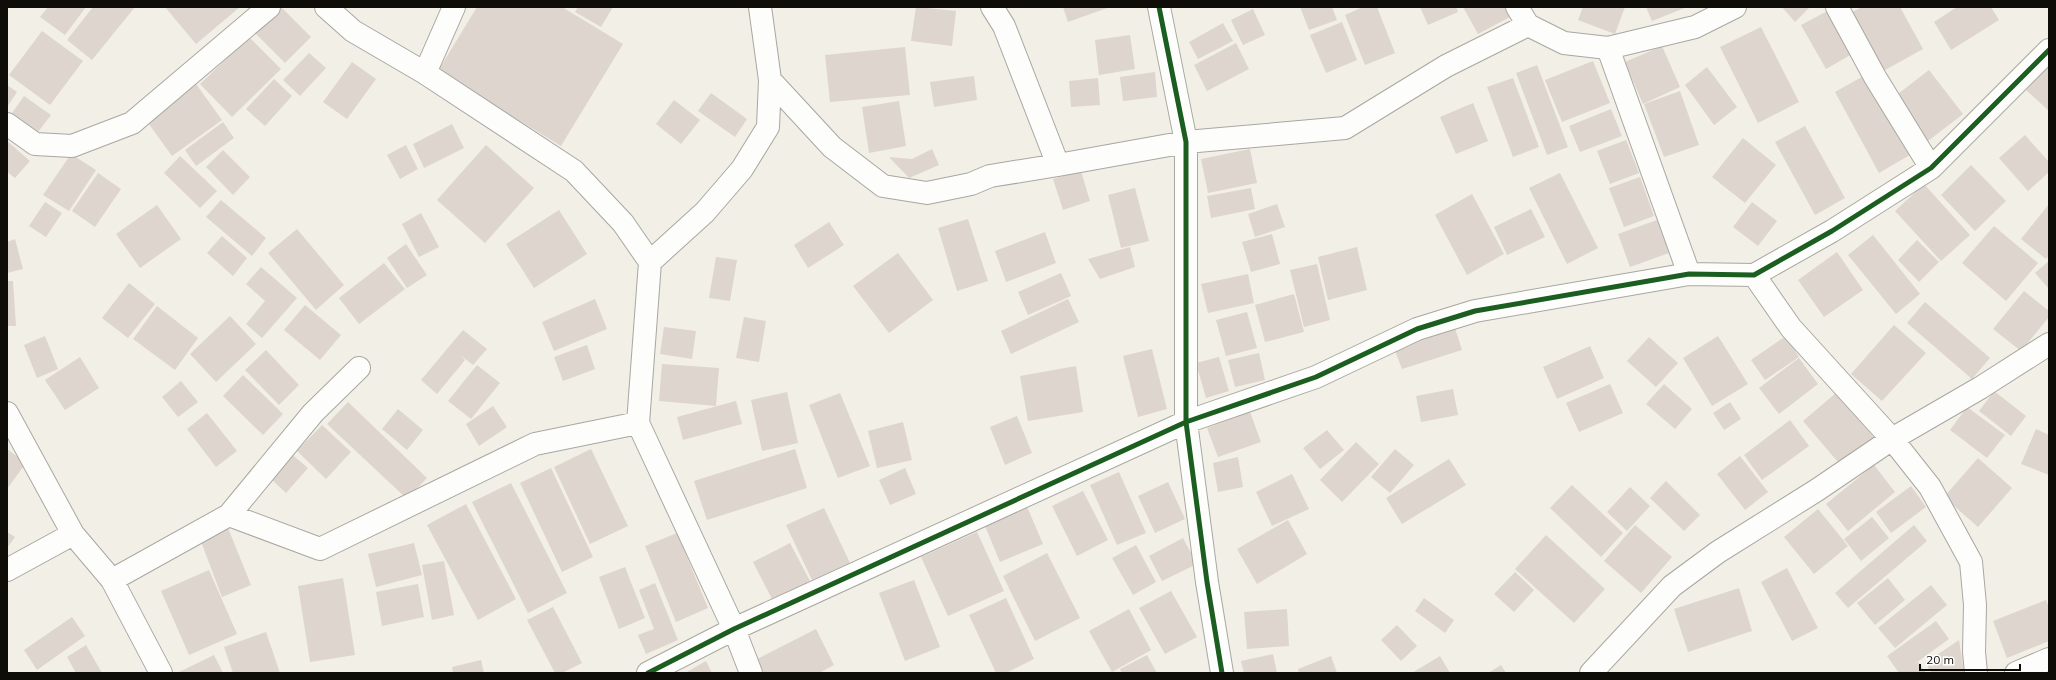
<svg xmlns="http://www.w3.org/2000/svg" width="2056" height="680" font-family="Mulish,sans-serif">
<style>
.building{fill:#ddd5ce}
.lines{fill:none;stroke-linecap:round;stroke-linejoin:round}
.minor-casing{stroke:#a9a7a1;stroke-width:24}
.minor{stroke:#fdfdfb;stroke-width:22}
.cycleway-casing{stroke:#fff;stroke-width:8}
.cycleway{stroke:#1b5e20;stroke-width:5}
</style>
<rect width="100%" height="100%" fill="#f2efe7"/>
<path class="building" d="M48 7H86L65 35 40 17Z
M93 7H135L92 60 67 40Z
M165 7H240L196 44Z
M477 7H562L623 44 561 146 438 71Z
M578 7H613L601 27 575 12Z
M916 7 956 11 952 46 911 41Z
M1063 7H1110L1068 22Z
M1300 7H1332L1337 20 1309 30Z
M1363 7H1377L1395 53 1365 65 1345 15Z
M1420 7H1456L1458 12 1428 25Z
M1463 7H1504L1510 17 1478 34Z
M1583 7H1625L1615 34 1578 20Z
M1646 7H1687L1652 21Z
M1782 7H1810L1795 22Z
M1835 7 1859 50 1826 69 1801 25Z
M1862 7H1900L1923 49 1876 75 1845 16Z
M1957 7H1991L1999 20 1951 50 1934 22Z
M282 8 311 37 285 63 256 34Z
M1253 9 1265 35 1243 45 1231 20Z
M1342 22 1357 60 1326 73 1310 35Z
M1223 23 1233 41 1198 59 1189 42Z
M1761 27 1799 102 1758 123 1720 47Z
M42 31 83 61 50 105 9 75Z
M1130 35 1135 69 1099 75 1095 40Z
M249 37 281 69 232 117 200 84Z
M1236 43 1249 69 1207 91 1194 65Z
M1662 46 1680 87 1643 104 1625 62Z
M905 47 910 95 830 102 825 55Z
M309 53 326 68 300 96 283 80Z
M1593 61 1610 103 1562 122 1545 80Z
M352 62 376 79 347 119 323 102Z
M1537 65 1568 147 1547 155 1516 73Z
M2049 66V111L2026 90Z
M1707 67 1737 107 1714 125 1685 85Z
M1929 70 1963 114 1928 141 1894 97Z
M1155 72 1157 97 1123 101 1120 77Z
M1867 74 1910 155 1879 173 1835 92Z
M974 76 977 100 934 107 930 82Z
M1098 78 1100 105 1071 107 1069 81Z
M1513 78 1539 147 1513 157 1487 87Z
M274 79 292 96 265 126 246 109Z
M196 84 222 120 172 156 146 120Z
M7 85 17 92 7 107Z
M1680 91 1699 145 1664 157 1644 104Z
M711 93 747 119 735 137 698 111Z
M24 96 51 115 38 132 12 113Z
M674 100 700 120 681 144 656 124Z
M899 101 906 146 869 153 862 107Z
M1473 103 1488 141 1456 154 1440 117Z
M1611 109 1622 136 1580 152 1569 126Z
M223 122 234 138 196 166 185 150Z
M452 124 464 148 424 168 413 144Z
M1805 126 1845 198 1815 215 1775 142Z
M2025 135 2049 162V172L2028 191 1999 158Z
M1743 138 1776 165 1745 203 1712 177Z
M1626 140 1639 173 1610 184 1597 151Z
M7 141 30 161 15 178 7 172Z
M406 145 418 169 400 179 387 155Z
M486 145 534 188 485 243 437 200Z
M932 149 939 165 909 178 889 157 912 159Z
M1250 149 1257 183 1208 193 1201 159Z
M223 150 250 177 233 195 206 167Z
M71 154 96 170 69 211 43 195Z
M180 156 217 191 200 208 164 173Z
M1971 165 2006 201 1975 231 1941 195Z
M1081 171 1090 201 1063 210 1053 179Z
M98 173 121 189 95 227 72 211Z
M1560 173 1598 248 1567 264 1529 188Z
M1640 177 1654 216 1624 227 1609 188Z
M1924 184 1970 235 1941 261 1895 211Z
M1135 188 1149 241 1121 248 1108 195Z
M1251 188 1255 209 1211 218 1207 196Z
M1472 194 1504 254 1467 275 1435 215Z
M221 200 266 238 252 256 206 217Z
M45 202 62 213 46 237 29 226Z
M1752 202 1777 221 1758 246 1733 227Z
M1277 204 1285 227 1255 237 1248 214Z
M2049 204V256L2046 259 2021 239Z
M157 205 181 239 140 268 116 234Z
M1531 209 1545 237 1507 255 1494 227Z
M559 210 587 254 534 288 506 244Z
M421 213 439 247 419 257 402 224Z
M968 219 988 281 957 291 938 228Z
M1657 220 1669 253 1630 267 1618 234Z
M829 222 844 245 808 268 794 245Z
M1994 226 2038 263 2006 301 1962 263Z
M297 229 344 285 316 310 268 253Z
M1045 232 1056 263 1006 282 995 251Z
M1272 234 1280 264 1251 272 1242 242Z
M1873 235 1920 294 1896 314 1848 255Z
M222 236 247 258 233 276 207 253Z
M15 239 23 269 7 273V242Z
M1917 240 1939 262 1919 282 1898 260Z
M406 244 427 275 407 288 387 258Z
M1130 247 1135 267 1100 279 1088 259Z
M1357 247 1367 290 1328 300 1318 257Z
M1837 252 1863 290 1824 317 1798 280Z
M898 253 933 300 889 333 853 286Z
M716 257 737 260 730 301 709 298Z
M2049 261V289L2035 273Z
M384 263 405 289 359 324 339 298Z
M1317 264 1330 320 1304 327 1290 270Z
M261 267 297 298 262 338 246 324 265 301 246 284Z
M1061 273 1071 296 1028 315 1018 292Z
M1248 274 1254 303 1208 313 1201 284Z
M7 281H13L16 326H7Z
M129 283 155 304 128 338 102 318Z
M2024 291 2049 311V317L2021 351 1993 329Z
M1294 294 1304 332 1265 342 1255 305Z
M595 299 607 329 554 351 542 322Z
M1068 299 1079 322 1011 354 1001 331Z
M1925 302 1990 358 1972 379 1907 323Z
M305 305 341 335 320 360 284 330Z
M157 306 198 338 175 370 133 339Z
M1247 312 1257 348 1226 356 1216 320Z
M230 316 256 344 216 382 190 354Z
M744 317 766 321 759 362 736 358Z
M1894 325 1926 353 1882 401 1851 374Z
M664 327 696 331 692 359 660 354Z
M1455 328 1462 350 1402 369 1394 348Z
M463 330 487 349 473 365 460 355 465 360 437 394 421 380Z
M45 336 58 369 37 378 24 345Z
M1718 336 1748 384 1712 406 1683 358Z
M1786 336 1799 357 1765 380 1751 360Z
M1649 337 1678 363 1656 387 1627 361Z
M587 345 595 369 563 381 554 357Z
M1590 346 1604 378 1557 399 1543 367Z
M1152 349 1167 409 1138 417 1123 356Z
M266 350 299 385 279 405 245 370Z
M1259 353 1265 380 1235 387 1228 360Z
M80 357 99 388 65 410 45 380Z
M1219 357 1229 391 1206 398 1196 363Z
M1799 358 1818 384 1779 414 1759 388Z
M662 364 719 368 716 406 659 401Z
M477 365 500 383 471 419 448 401Z
M1076 366 1083 412 1028 421 1020 376Z
M243 375 283 414 263 435 223 396Z
M181 381 198 402 178 417 162 397Z
M1610 384 1623 413 1579 432 1566 403Z
M1664 384 1692 409 1675 429 1646 404Z
M1453 389 1458 415 1421 422 1416 396Z
M1994 391 2026 416 2011 436 1979 411Z
M787 392 798 443 762 451 751 400Z
M840 393 870 466 838 478 809 405Z
M1836 393 1876 440 1843 468 1803 421Z
M736 401 742 424 683 440 677 417Z
M348 402 427 478 407 499 327 424Z
M1730 402 1741 419 1724 430 1713 413Z
M493 406 507 427 479 446 466 424Z
M1967 407 2005 435 1987 458 1950 430Z
M398 409 423 430 407 450 382 429Z
M1250 412 1261 442 1218 457 1207 428Z
M207 413 237 451 216 467 187 429Z
M1017 416 1032 453 1005 465 990 427Z
M1790 420 1809 446 1762 480 1744 455Z
M903 422 912 460 877 468 868 431Z
M322 425 351 452 326 479 297 451Z
M2036 429 2049 435V475L2021 464Z
M1327 430 1344 450 1320 469 1303 448Z
M1356 442 1379 464 1342 502 1320 480Z
M7 449 26 463 7 489Z
M591 449 628 526 590 544 554 467Z
M795 449 807 488 707 520 694 481Z
M1395 449 1414 465 1390 493 1371 477Z
M289 452 308 468 286 493 268 476Z
M1740 456 1768 492 1745 510 1717 474Z
M1238 457 1243 487 1218 492 1213 463Z
M1978 458 2012 488 1978 527 1944 497Z
M1449 459 1466 485 1402 524 1386 498Z
M1874 465 1895 492 1848 531 1826 504Z
M551 468 593 557 562 572 520 483Z
M905 468 916 494 890 505 879 480Z
M1119 472 1146 533 1117 545 1090 485Z
M1292 474 1309 509 1272 526 1256 492Z
M1666 481 1700 515 1684 531 1650 498Z
M1168 482 1185 519 1155 533 1138 496Z
M511 483 567 593 528 613 472 502Z
M1572 485 1623 533 1601 557 1550 508Z
M1911 486 1926 507 1891 533 1876 512Z
M1630 487 1650 506 1627 531 1607 512Z
M1083 491 1108 540 1077 556 1052 506Z
M1025 502 1043 544 1000 562 983 521Z
M466 504 516 599 478 620 427 525Z
M824 508 850 563 812 580 786 525Z
M1818 509 1848 546 1814 574 1784 537Z
M1872 517 1889 538 1861 561 1844 539Z
M1288 520 1307 554 1257 584 1237 549Z
M1635 525 1672 557 1641 593 1604 561Z
M1914 525 1927 541 1848 608 1835 593Z
M228 528 251 585 222 597 200 539Z
M7 532 15 537 7 548Z
M977 532 1004 591 948 616 921 557Z
M677 533 708 608 676 622 645 546Z
M1546 535 1605 589 1574 623 1515 569Z
M1183 538 1197 564 1162 581 1149 556Z
M414 543 422 575 376 587 368 554Z
M790 543 810 581 773 601 753 562Z
M1136 545 1156 582 1133 595 1112 558Z
M1047 553 1080 618 1035 641 1003 576Z
M444 561 454 615 432 620 422 565Z
M625 567 645 618 619 629 599 577Z
M1787 568 1818 628 1792 641 1761 582Z
M209 570 237 634 189 655 161 591Z
M1515 572 1534 590 1514 612 1494 594Z
M343 578 355 655 310 662 298 586Z
M1888 578 1905 600 1875 625 1857 603Z
M914 580 940 647 905 661 879 593Z
M655 583 678 640 646 654 638 635 654 629 639 590Z
M418 584 424 617 382 626 376 592Z
M1931 585 1947 605 1895 648 1878 628Z
M1739 588 1752 631 1688 652 1674 609Z
M1171 591 1197 637 1165 654 1139 608Z
M1006 598 1034 659 1006 673H996L969 615Z
M1424 598 1454 620 1445 633 1415 611Z
M2046 600 2049 608V641L2007 658 1993 621Z
M553 607 582 663 562 673H555L527 620Z
M1129 609 1151 650 1112 672 1089 631Z
M1287 609 1289 646 1247 649 1244 612Z
M72 617 85 636 37 670 24 650Z
M1936 621 1949 639 1913 665 1918 662 1926 673H1899L1887 656Z
M1397 625 1417 646 1401 661 1381 640Z
M816 629 834 665 819 673H764L757 659Z
M266 632 280 673H233L224 647Z
M1959 640 1964 673H1932L1925 663Z
M86 645 102 673H76L67 657Z
M1273 654 1277 673H1244L1241 661Z
M214 655 223 673H177Z
M1147 655 1157 673H1122L1120 669Z
M1331 656 1337 673H1299L1298 669Z
M1440 656 1450 673H1412Z
M481 660 484 673H453L452 667Z
M706 661 712 673H685Z
M1501 665 1506 673H1488Z"/>
<g class="lines">
<g class="minor-casing">
<path id="minor" d="M326 7 353 31 425 73 574 171 623 223 650 262
M992 7 1004 26 1058 165 1186 142 1345 128 1446 66 1528 25
M1517 7 1528 25 1564 43 1608 48 1695 27 1735 7
M1837 7 1875 77 1931 168
M1608 48 1689 274
M425 73 454 7
M770 80 832 147 883 186 927 193 971 184 990 176 1058 165
M7 124 35 144 72 146 132 123 269 7
M1754 275 1791 328 1892 439 1930 487 1971 562 1975 605 1974 652 1976 673
M7 413 73 534 112 580
M229 515 313 413 359 368
M7 570 73 534
M161 673 112 580 229 515 320 549 535 444 638 423
M648 673 734 629 1186 422V142L1159 7
M751 673 734 629 638 423 650 262 705 212 742 169 768 127 770 80 760 7
M1222 673 1207 582 1186 422 1316 377 1417 329 1475 311 1689 274 1754 275 1832 231 1931 168 2049 50
M1591 673 1672 586 1718 552 1817 490 1892 439 1980 388 2049 344
M2016 673 2049 659"/>
</g>
<use href="#minor" class="minor"/>
<g class="cycleway-casing">
<path id="cycleway" d="M648 673 734 629 1186 422V142L1159 7
M1222 673 1207 582 1186 422 1316 377 1417 329 1475 311 1689 274 1754 275 1832 231 1931 168 2049 50"/>
</g>
<use href="#cycleway" class="cycleway"/>
</g>
<rect width="2056" height="680" fill="none" stroke="#0f0d08" stroke-width="16"/>
<path d="M1920 664v6h100v-6" fill="none" stroke="#0f0d08" stroke-width="2"/>
<text x="1926" y="664" font-size="12" fill="#0f0d08" stroke="#ffffff" stroke-width="3" paint-order="stroke">20 m</text>
</svg>
